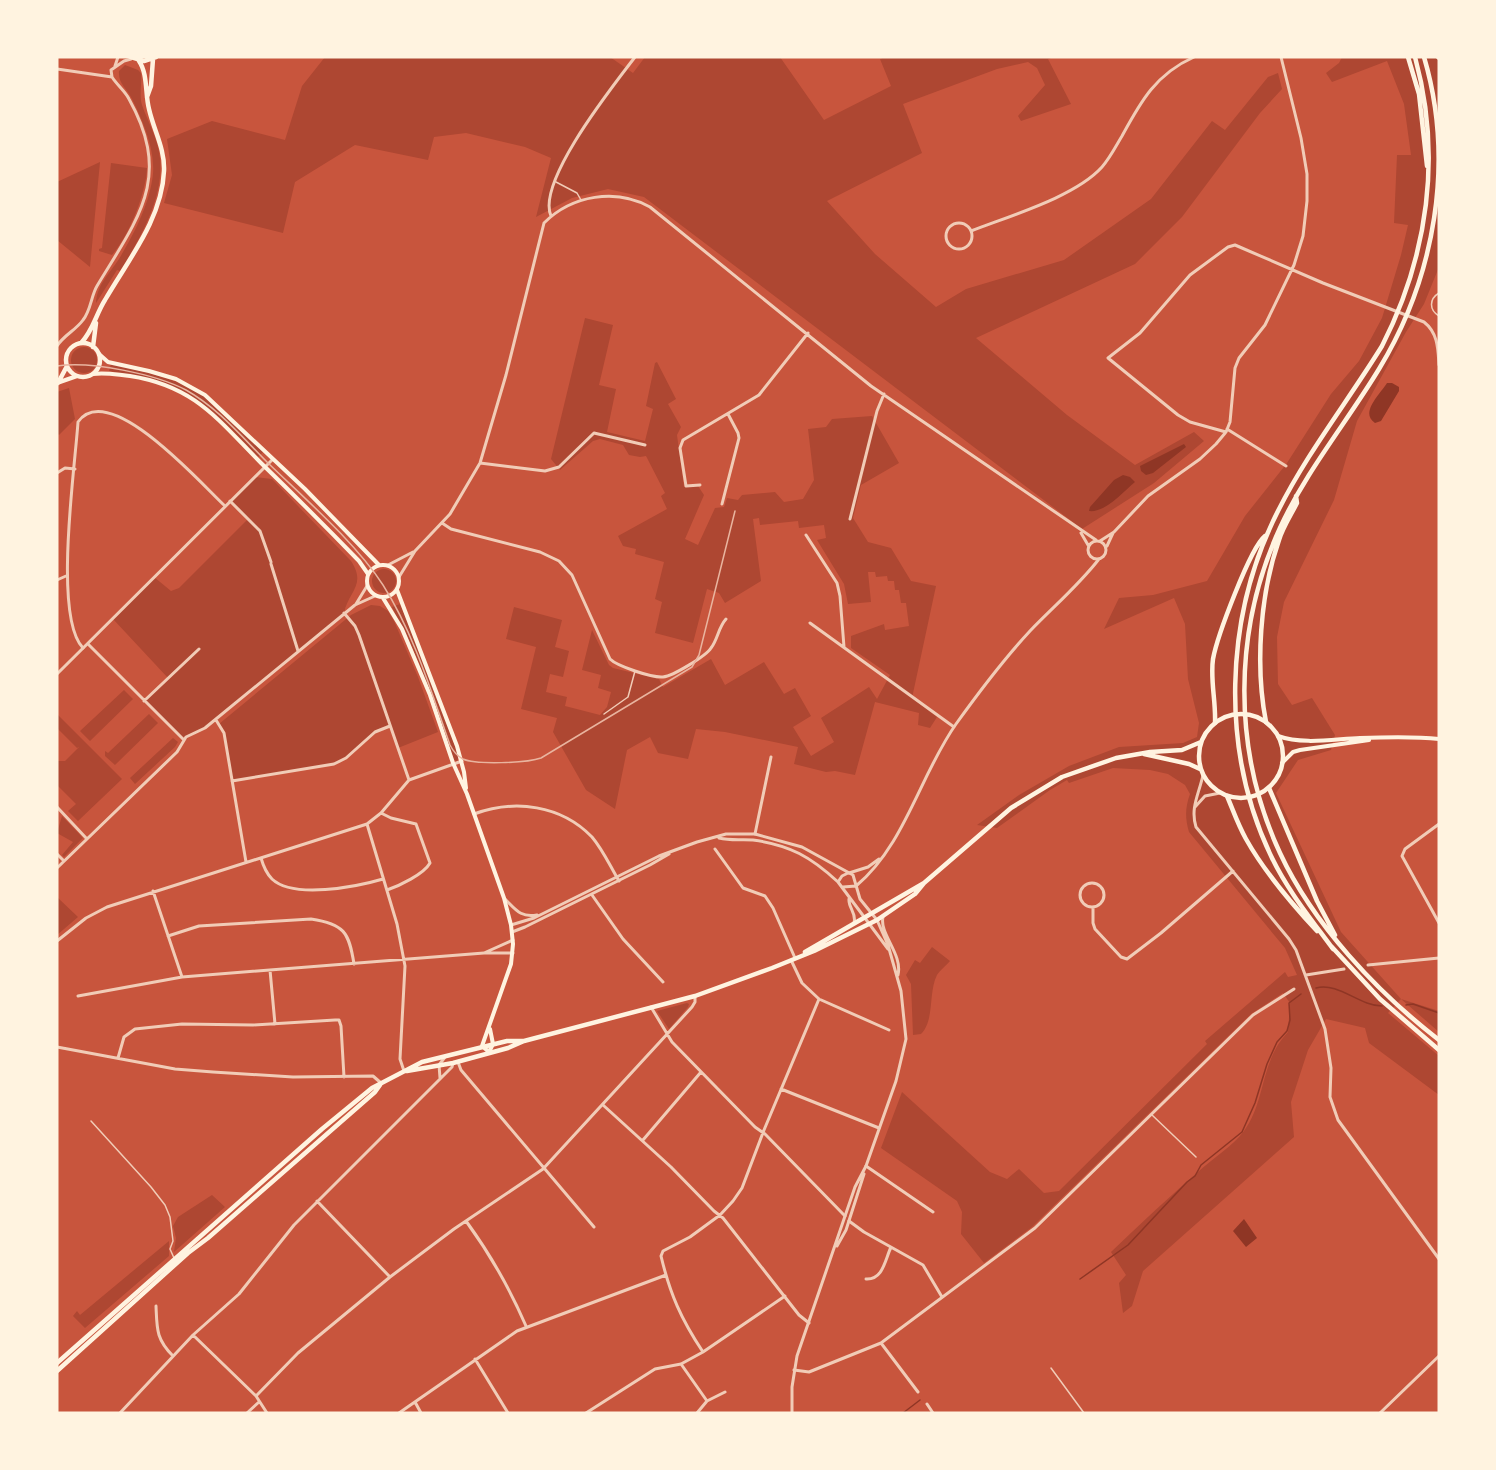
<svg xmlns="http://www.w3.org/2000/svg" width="1496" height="1470" font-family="Karla,sans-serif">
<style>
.green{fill:#ae4732}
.water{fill:#8f3625}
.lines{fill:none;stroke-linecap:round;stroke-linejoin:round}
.stream{stroke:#8f3625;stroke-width:1.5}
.service{stroke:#f1ccb7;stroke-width:1.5}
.minor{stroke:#f1ccb7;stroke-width:3}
.tertiary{stroke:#f1ccb7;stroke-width:3}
.secondary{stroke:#fff3e0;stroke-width:4}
.primary{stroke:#fff3e0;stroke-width:4.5}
.trunk{stroke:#fff3e0;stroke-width:4.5}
.tram{stroke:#e9b49f;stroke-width:1.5}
</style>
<rect width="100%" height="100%" fill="#c8553d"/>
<path class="green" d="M325 57H610L633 73 645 57H780L824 120 891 86 880 59 885 57H1054L1048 59 1071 104 1021 121 1018 116 1045 85 1037 68 1028 62 997 69 903 104 922 153 827 201 875 254 936 307 966 289 1064 260 1151 199 1212 121 1225 130 1268 77 1278 73 1282 89 1260 113 1182 217 1135 264 976 338 1067 415 1135 465 1194 432 1204 441 1154 483 1082 529 644 197 608 189 572 198 536 217 551 158 525 147 466 133 434 137 428 160 355 145 295 182 283 233 164 203 172 175 167 139 212 121 285 140 302 86Z
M1342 57H1439V267L1424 304 1406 332 1357 421 1334 500 1284 602 1277 637 1278 684 1292 705 1312 698 1335 735 1331 750 1298 760 1276 793 1341 932 1401 999 1439 1011V1032L1401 999 1388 1013 1439 1056V1095L1369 1043 1365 1028 1326 1019 1308 1050 1291 1102 1294 1137 1143 1271 1132 1306 1123 1313 1119 1283 1126 1275 1111 1252C1140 1224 1169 1197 1199 1171 1212 1159 1234 1145 1244 1131 1266 1101 1260 1061 1288 1032L1290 1003 1283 993 1251 1014 1032 1227 984 1263 961 1234 962 1212 957 1201 881 1148 902 1092 990 1172 1007 1179 1019 1169 1044 1193 1059 1191 1207 1044 1205 1041 1285 972 1288 977 1297 975 1285 948 1189 832C1185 818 1185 808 1190 794L1185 785 1168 774 1150 770 1113 768 1069 783 1067 780 1050 790 997 828 977 825 1019 795 1069 766 1119 747 1183 743 1197 737 1199 723 1188 679 1185 624 1174 598 1104 629 1119 598 1153 595 1207 581 1245 516 1287 463 1331 394 1359 361 1382 318 1401 255 1408 225 1394 223 1397 155H1411L1404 104 1387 61 1332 82 1326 73 1339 63Z
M125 65 138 70 141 73C142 83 139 96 142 105 148 122 158 139 160 158 164 198 140 239 120 271L117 270 96 303C97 285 109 274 119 259 134 234 150 203 153 174 155 149 143 121 132 99 127 88 118 84 119 71Z
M100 162 90 267 57 240V182Z
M111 163 147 168C146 193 129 236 112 255L99 251V249L102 248Z
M585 318 613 325 599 385 616 389 607 432 645 441 653 409 646 406 655 363 657 362 676 399 668 404 681 427 677 435 684 487 698 486 704 495 685 539 698 545 715 508 724 507 727 498 738 500 742 495 775 492 784 502 803 499 814 480 808 429 826 427 832 419 872 416 899 463 861 485 853 518 868 542 891 548 911 581 936 586 912 698 937 717 930 728 918 725 919 713 875 702 855 775 835 771 826 772 794 764 798 747 725 732 696 729 688 759 658 753 650 737 627 750 615 809 586 790 553 732 557 718 521 709 536 647 506 639 514 607 562 620 555 647 569 651 563 677 550 674 546 692 567 697 565 706 600 715 607 707 611 692 598 688 601 675 582 670 592 630 609 665 613 668 659 679 663 687 711 659 725 685 764 662 784 694 795 688 811 716 793 727 811 756 834 742 821 718 869 687 877 699 890 675 851 648V636L884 624 885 630 909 626 906 603H901L899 590H895L894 581H888L887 576 876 577 875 572H868L871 602 848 604 844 584 817 540 826 538 824 525 799 528 798 521 760 525 759 518 753 519 761 581 725 603 719 593 707 589 693 643 655 633 662 602 655 599 664 562 635 554 636 549 623 546 618 536 667 509 661 496 665 493 646 456 640 457 629 455 623 445 600 439 593 441 560 470 551 459Z
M71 360a13 13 0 1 1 26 0a13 13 0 1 1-26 0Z
M111 364C142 371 175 377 202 395 223 409 245 434 264 451L258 457C206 401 186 383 109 371Z
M69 388 75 419 59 435 57 433V392Z
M255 477 272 479 351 561C367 585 348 592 344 613L216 720 184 740 179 737 144 701 168 678 113 619 154 577 171 591 179 588 248 519 230 501Z
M372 581a12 12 0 1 1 24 0a12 12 0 1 1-24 0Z
M400 604 425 663 459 757 457 761 454 760 417 659 392 607Z
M371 605 380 606 388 611 394 621 418 677 438 732 398 748 391 727 375 732 340 762 232 781 224 733 219 724 351 615Z
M124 690 133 699 90 741 80 731Z
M57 714 122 779 78 821 68 811 76 804 57 785V761H65L79 747 77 748 57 728Z
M149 714 158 723 115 765 105 756V751L108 753Z
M173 738 178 742 175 747 135 784 130 778Z
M62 816 83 838 64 857 62 855 73 842 57 833Z
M57 897 78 917 57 935Z
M932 947 950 961C946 966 940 970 937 975 928 993 935 1020 921 1034L913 1035 911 984 906 975 915 960 920 963Z
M687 1003 689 1004 688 1007 669 1029 657 1011Z
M212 1195 225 1207 174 1252 176 1238 173 1226 178 1217Z
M169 1241V1256L85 1328 73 1316 77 1311 80 1315Z"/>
<path class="water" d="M1387 383H1392L1399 387V391L1381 421 1375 423C1359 413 1381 393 1387 383Z
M1184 444 1186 447 1153 473 1146 475 1141 471 1140 466Z
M1123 475 1130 477 1135 482C1123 492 1105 513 1089 511L1090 507 1114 480Z
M1244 1219 1257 1238 1246 1247 1233 1231Z"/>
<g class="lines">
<path class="stream" d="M1316 988C1339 982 1359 1006 1382 1006
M1406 1005 1413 1004 1439 1013
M1080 1279 1128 1245 1187 1182 1195 1176 1201 1165 1242 1132 1255 1103 1267 1064 1277 1042 1287 1031 1290 1020 1289 1003 1301 994
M903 1413 920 1400"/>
<path class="service" d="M556 182 577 193 581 200
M1439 293C1429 299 1429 310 1439 316
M604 714 628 697 635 671
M1152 1115 1196 1157
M91 1121 151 1187 165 1205 170 1217 173 1241 170 1249 174 1258
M1051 1368 1084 1413"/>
<path class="minor" d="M115 66 118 57
M57 69 112 77 111 70 124 61 131 59
M551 216C536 182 613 86 635 57
M946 236a13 13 0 1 1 26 0a13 13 0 1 1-26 0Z
M971 231C1009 216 1075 197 1102 167 1110 158 1116 146 1122 136 1141 101 1156 74 1194 57
M57 346C64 335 76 330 83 320 91 310 91 296 97 286 138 218 173 178 129 99 125 91 117 85 112 77
M1227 429 1286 466
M1226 432 1190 422 1178 415 1108 358 1140 333 1190 275 1228 247 1235 245 1323 283 1424 322C1438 333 1438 349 1439 365
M480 463 545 471 559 467 594 433 645 445
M57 473 65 468 75 469
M700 485 686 486 680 448 683 440 759 395 808 333
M230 501 260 531 271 562
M722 504 739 438 738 433 728 414
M850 519 877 411 884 394
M442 523 451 529 540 552 559 561 572 575 610 659C617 666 652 678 663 677 673 676 706 656 711 648 718 639 718 628 726 619
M1081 533 1088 545
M806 535 837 583 840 596 844 647
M1088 550a9 9 0 1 1 18 0a9 9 0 1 1-18 0Z
M1100 541 1114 532 1148 496 1200 459 1216 444 1226 432 1230 422 1235 368 1239 358 1265 325 1294 265 1303 236 1307 201V174L1301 138 1281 57
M1107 546 1113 533
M271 564 298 651
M388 565 413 552
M399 577 415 551 450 514 480 463 506 375 544 223C572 195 616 188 650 207L871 386 1096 540
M57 580 66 576
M356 604 367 586
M344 613 355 626 359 635 409 780
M810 623 954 727
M88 644 184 740
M83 648C53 617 75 468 78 422 109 378 203 486 225 506
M144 701 199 649
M216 720 224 733 246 862
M1203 775C1199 794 1190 808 1196 827L1289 939 1296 950 1325 1029 1331 1068 1330 1097 1338 1120 1439 1259
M232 781 334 764 346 758 375 732 390 726
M57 807 87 839
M1195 807 1205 796 1220 793
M381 813 391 818 416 824 430 863C424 874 399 886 387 890
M474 814C515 799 561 805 592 837 603 850 610 866 619 881
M1439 824 1405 849 1402 856 1439 923
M755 834 771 757
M715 849 743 888 765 896 773 908 795 958
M57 854 64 861
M261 858C263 865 266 873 272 879 293 899 356 887 383 879
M57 868 177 752 186 737 205 728 355 605 375 596
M849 873 868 867 879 859
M1080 895a12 12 0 1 1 24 0a12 12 0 1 1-24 0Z
M856 886C905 845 920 775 956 724 979 692 1003 660 1030 631 1053 607 1079 585 1099 559
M153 891 182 977
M592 895 623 939 663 982
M1093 907V923L1095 929 1121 957 1127 959 1161 933 1233 871
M168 936 199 926 311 919C344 924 349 932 354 964
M57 941 86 918 107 907 367 824
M513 953H484L513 940
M791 960 802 983 819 999 889 1030
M1368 965 1439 958
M270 970 275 1024
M1306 975 1344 969
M78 996 182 977 484 953
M651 1007 672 1042 755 1127 765 1134 845 1216
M57 1047 175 1069 213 1072 293 1077 373 1076 381 1083
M118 1058 124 1037 135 1029 182 1024 253 1025 335 1020H339L341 1026 344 1077
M458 1062 461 1070 594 1227
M404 1071 400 1059 405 966 397 924 367 824 381 813 409 780 462 761
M440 1078 439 1065 445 1057
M781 1089 879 1128
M603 1105 671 1167 714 1211 723 1218 799 1315 809 1323
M643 1140 701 1072
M866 1166 933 1212
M317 1201 390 1277
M466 1221C490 1254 510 1289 526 1326
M849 1221 864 1232 923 1265 942 1297
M866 1279C883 1280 885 1260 891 1247
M156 1306C157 1329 156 1339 173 1356
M193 1335 256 1396 267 1413
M881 1343 918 1392
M703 1352C681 1319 670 1294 661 1256L663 1251 690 1237 720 1215 733 1201 742 1188 764 1130 819 999
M475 1359 508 1413
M681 1364 707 1401
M794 1370 809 1372 881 1343 1035 1228 1253 1015 1294 989
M256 1396 298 1353 390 1277 454 1229 543 1169 692 1007 695 1002V996
M415 1402 421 1413
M927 1404 933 1413
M120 1413 193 1335 239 1294 294 1225 452 1067 453 1063
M247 1413 259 1402
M399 1413 517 1331 666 1275
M586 1413 655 1369 681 1364 703 1352 785 1296
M697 1413 707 1401 725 1392
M1380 1413 1439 1356"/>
<path class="tertiary" d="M57 674 273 459
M719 838C731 841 742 839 753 840 790 845 811 857 838 882
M848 873 842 876 838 882 888 949
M843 887 856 886
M505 899C516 910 521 918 537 915
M849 899C848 908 857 913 854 923
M883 917C879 934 903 954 898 975
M511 925 534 918 659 856 697 842 726 834H755L802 847 853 875 860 899 877 920 888 945 901 991 906 1039 896 1081 866 1166 855 1187 797 1356 792 1387V1413
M512 932 525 927 650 865 669 854
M837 1246 846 1230 864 1174"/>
<path class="secondary" d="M99 354 108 362 149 371 176 379 205 395 305 489 379 565
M93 374C106 372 118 375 130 376 195 386 218 420 261 463 294 495 327 528 359 561L368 574
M367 581a16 16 0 1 1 32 0a16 16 0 1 1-32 0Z
M397 590 457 746 464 772 466 788
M383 598 402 629 430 695 453 763 467 794 504 898 511 925 513 944 511 964 482 1046 489 1052 493 1044 490 1029
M1278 736C1303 745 1334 739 1360 738 1386 737 1413 736 1439 739
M1282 763 1293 752 1300 750 1369 740"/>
<path class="primary" d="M131 57 144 61 156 57
M147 97 151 86 153 59
M81 343C93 331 96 314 105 300 128 260 162 219 164 171 165 149 154 131 149 109 145 94 148 74 139 61
M66 360a17 17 0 1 1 34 0a17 17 0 1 1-34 0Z
M93 347 96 323
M57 383 77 376
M58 383 67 366
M1199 756a42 42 0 1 1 84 0a42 42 0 1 1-84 0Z
M1144 754 1189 764 1200 769
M805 952 924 883 1011 808 1062 777 1116 758 1150 752 1182 750 1201 742
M407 1071 453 1063 508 1048 524 1041 695 996 772 968 814 951 877 920 915 894 924 883
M57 1363 322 1129 372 1088 422 1062 507 1041H524
M57 1371 188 1253 208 1238 375 1092 380 1085"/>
<path class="trunk" d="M1408 57 1419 94 1427 166
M1424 57C1455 162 1435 277 1379 369 1347 422 1306 471 1280 528 1233 630 1232 750 1280 853 1313 924 1377 992 1439 1040
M1438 57 1439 58
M1266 722C1255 666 1260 594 1279 540 1283 527 1291 515 1297 503L1296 496
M1215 723C1216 701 1210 680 1213 659 1217 637 1250 548 1265 536
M1269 788 1317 901 1335 935
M1227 796C1233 810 1238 825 1246 839 1265 873 1291 903 1317 931
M1331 946 1380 999 1439 1050
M1333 949C1311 919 1288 891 1272 858 1220 751 1224 617 1278 511 1307 453 1348 401 1382 346 1428 256 1442 155 1415 57"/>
<path class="tram" d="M57 366C92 361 155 374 186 390 218 408 242 437 267 462 304 498 355 542 383 585 414 634 431 691 450 745 453 751 457 756 463 759 476 765 527 763 541 758L692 667 699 655 735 511"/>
</g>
<rect width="1496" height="1470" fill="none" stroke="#fff3e0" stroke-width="117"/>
</svg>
